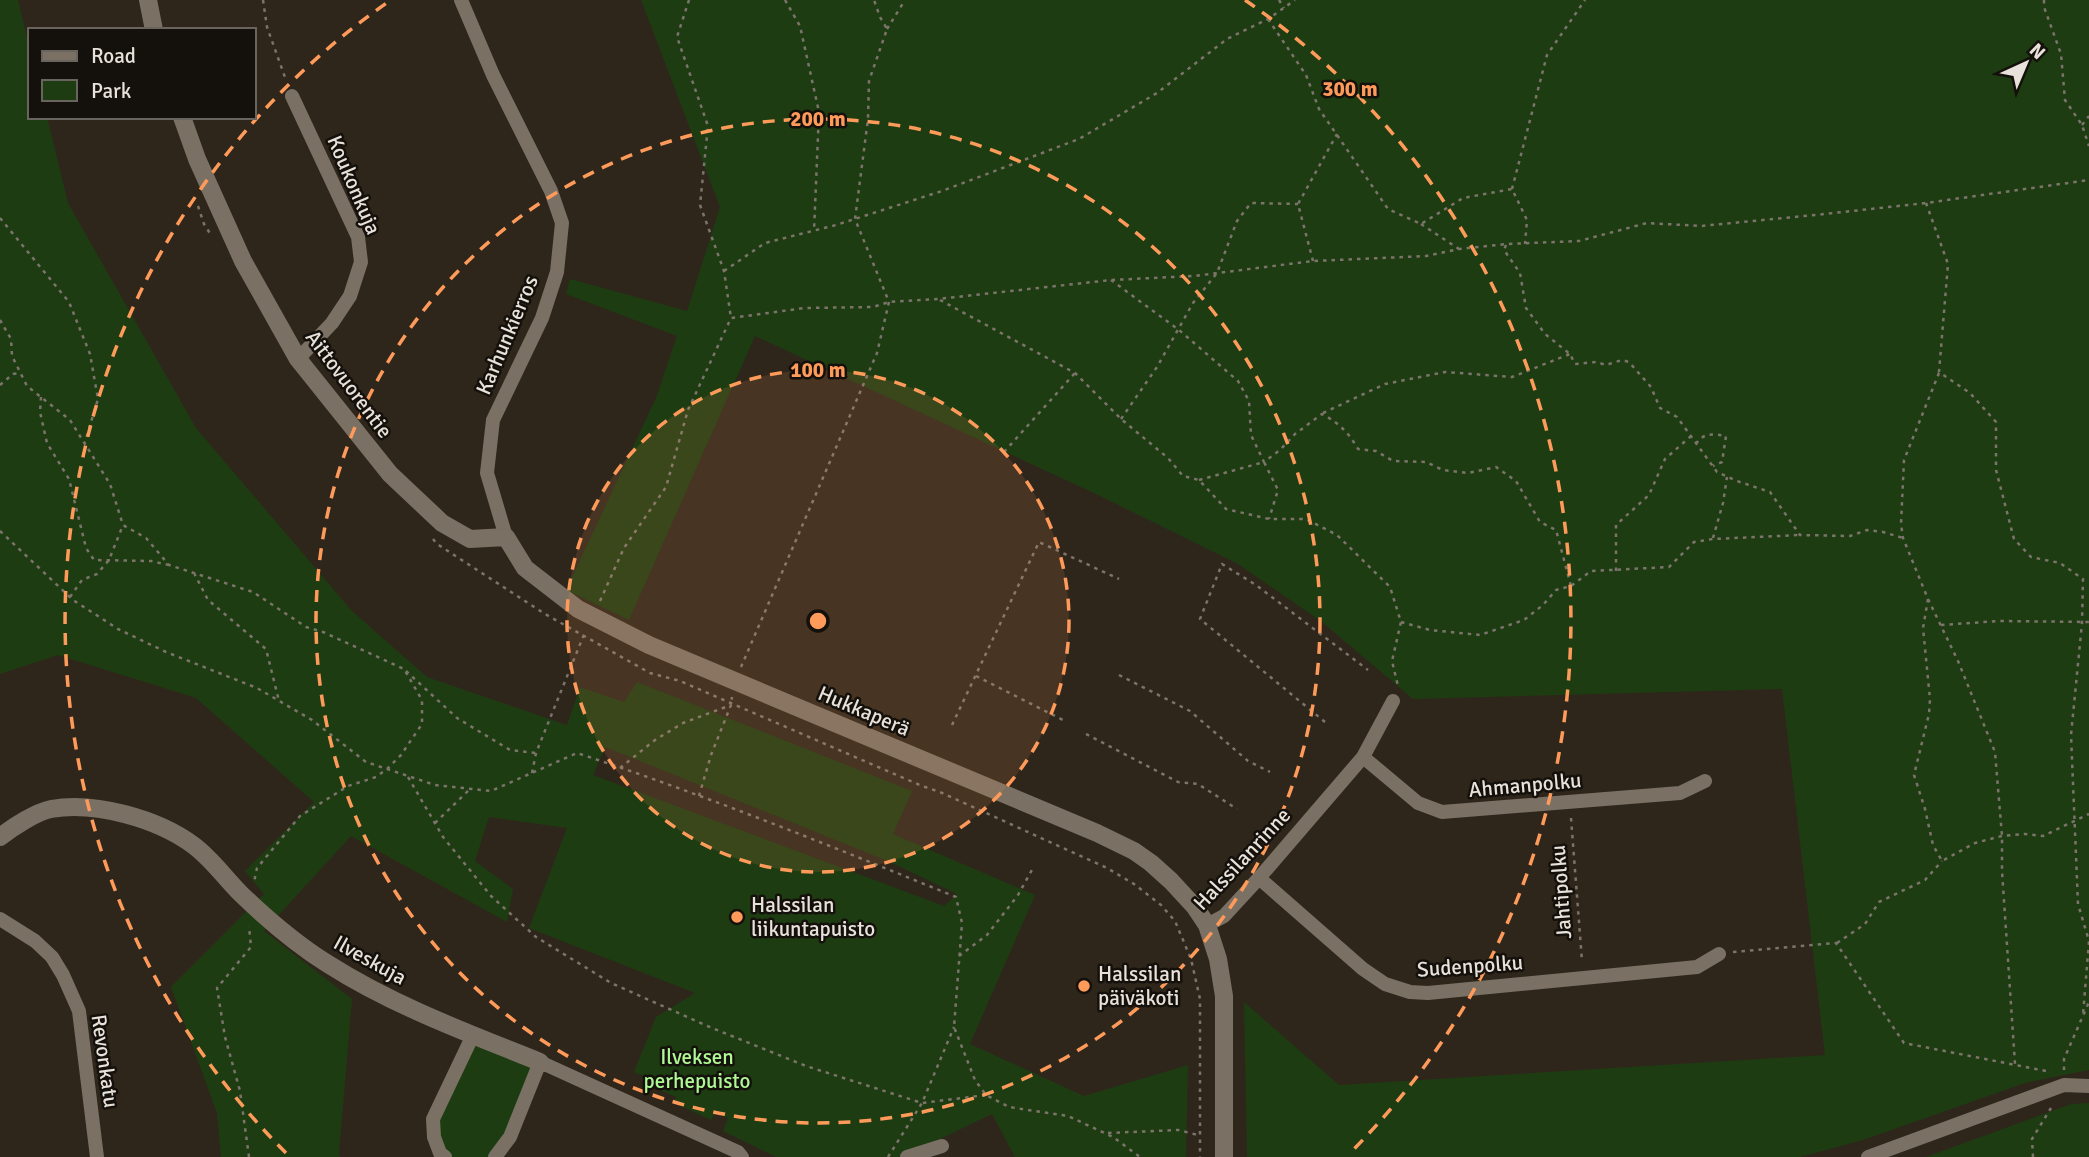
<svg xmlns="http://www.w3.org/2000/svg" width="2089" height="1157" font-family="Signika,sans-serif">
<style>
.green{fill:#1e3c12;fill-rule:evenodd}
.lines{fill:none;stroke-linecap:round;stroke-linejoin:round}
.path{stroke:#7c746b;stroke-width:2.5;stroke-dasharray:3.5 5;stroke-linecap:butt}
.minor{stroke:#7a7063;stroke-width:14}
.tertiary{stroke:#7a7063;stroke-width:18}
.ring{fill:none;stroke:#ff9b5a;stroke-width:3.5;stroke-dasharray:12 9}
.poi-dot{fill:#ff9b5a;stroke:#14100b;stroke-width:2.5}
.labels{text-anchor:middle;dominant-baseline:central;stroke-width:5;stroke-linejoin:round;paint-order:stroke}
.street-label{font-size:21px;fill:#e8e2da;stroke:#14100b}
.poi-label{font-size:21px;fill:#e8e2da;stroke:#14100b;text-anchor:start}
.park-label{font-size:21px;fill:#aef994;stroke:#14100b}
.centre{fill:#ff9b5a;stroke:#14100b;stroke-width:3.5}
.ring-label{font-size:21px;text-anchor:middle;font-weight:bold;fill:#ff9b5a;stroke:#14100b;stroke-width:5;stroke-linejoin:round;paint-order:stroke}
</style>
<rect width="100%" height="100%" fill="#2f261b"/>
<path class="green" d="M0 0H18L30 50V117H47L68 203 196 428 352 611 427 677 567 725 580 687 624 702 637 682 912 791 893 834 1035 895 970 1044 1084 1096 1188 1065 1186 1157H1015L992 1114 913 1152 898 1157H776L723 1131 728 1118 715 1113 711 1120 674 1103 676 1097 660 1090 663 1084 634 1072 656 1017 695 993 529 928 567 828 489 817 475 861 513 889 507 922 351 836 264 931 352 999 339 1154 340 1157H221L217 1113 171 987 264 894 245 871 314 802 196 698 58 655 0 674ZM605 747 890 862 957 894 944 906 593 775Z
M641 0H2089V1070L2025 1083 1863 1140 1800 1157H1247L1244 1002 1339 1085 1825 1055 1782 689 1413 699 1322 622 1238 564 1094 493 755 336 629 620 566 590 656 398 677 336 566 294 570 279 687 311 720 207Z
M473 1035 540 1062 495 1157H445L433 1119Z
M2089 1103V1157H1926L2071 1104Z"/>
<g class="lines">
<path class="path" d="M263 0 267 27 286 80
M689 0 677 37 708 126 700 205 724 271 731 318
M785 0 800 26 819 112 814 231
M1279 0 1284 8
M2044 0V7L2061 54 2065 100 2082 125 2089 146
M1268 19 1306 75 1319 109 1388 209 1421 224 1463 198 1512 189 1527 220 1525 244
M887 29 905 0
M2082 125 2089 116
M1512 189 1547 55 1585 0
M1926 203 1948 264 1939 372 1970 393 1996 422V470L2014 539 2031 557 2060 563 2083 579 2082 623 2071 735 2078 904 2089 941 2083 1015
M198 206 204 224 211 235
M0 218 69 302 90 354 98 399 85 442
M1421 224 1459 249
M1506 245 1504 250 1520 273 1526 308 1545 334 1570 354 1575 364 1596 362 1606 365 1622 360 1629 362 1651 387 1660 408 1677 417 1717 472 1737 481 1770 492 1800 535 1850 536 1867 530 1883 532 1903 538
M1313 261 1298 204 1337 134
M724 271 765 243 836 225 942 191 1079 139 1157 93 1227 39 1268 19 1295 0
M1111 280 1179 330 1238 381 1249 401 1251 435 1264 462 1280 450 1295 434 1322 414C1339 423 1349 433 1358 449L1376 451 1393 461 1426 462 1443 470 1468 473 1496 467 1516 481 1540 522 1556 530 1571 586
M940 300 1075 373 1121 419 1168 458 1183 476 1199 480 1226 509 1269 519H1306L1337 535 1390 587 1401 622 1392 661 1398 686
M0 320 11 339 12 356 27 386 70 420 110 484 123 525 146 538 169 565 253 592 306 627 323 632 404 669 422 700V724L401 755 387 769 376 777 348 786 300 816 257 868 254 882
M1939 373 1904 460 1901 524 1903 538 1928 599 1958 661 1995 752 2002 836V871L2015 1064
M0 385 13 374 20 373
M41 397 40 412 47 443 69 479 86 548 94 560 151 561 169 565
M1323 413 1385 384 1445 372 1512 377 1570 354
M1121 419 1157 367 1193 303 1217 273 1237 221 1251 203 1298 204
M1696 444C1704 432 1713 434 1726 436L1722 462 1713 466
M1004 452 1075 373
M1199 480 1264 462 1278 490 1269 519
M0 531 73 600 118 629 166 652 257 688 312 720 366 762 435 785 491 791 577 753C705 795 831 846 956 897L962 923 954 1027 975 1080 986 1095 1009 1107 1068 1116 1113 1137 1140 1157
M1713 538 1723 503 1727 477
M433 539 437 544 545 614 650 673 680 681 922 786 940 792 1107 868 1134 884 1161 905 1175 921 1191 959 1200 999V1157
M1616 571V525L1649 495 1665 459 1690 437
M194 573 208 600 266 649 279 701
M70 597 82 580 97 574 109 560 123 525
M1928 599 1923 628 1930 699 1929 714 1914 775 1925 809 1933 845 1942 861 1975 843 2002 836 2025 834 2043 836 2089 814
M600 601 624 548 666 487 688 410 731 318 805 308 873 307 889 302 938 299 1111 280 1194 276 1313 261 1426 256 1459 249 1507 244 1579 241 1647 223 1701 226 1815 215 1926 203 2089 180
M1401 622 1430 630 1480 635 1524 620 1543 605 1556 590 1571 586 1591 571 1669 567 1694 542 1713 539 1800 535
M1941 625 1999 621 2089 622
M741 667 877 353 889 302 855 219 868 119 869 81 887 29 880 17 874 0
M406 671 457 718 510 750 536 753
M1119 675 1190 711 1248 761 1270 772
M976 676 1065 721
M1325 722 1200 619 1222 564 1256 585 1368 670
M952 725 1039 542 1119 579
M1086 734 1178 782 1198 784 1237 809
M620 768 655 740 683 723 731 705
M532 773 536 753 585 632
M408 777 443 837 491 896 536 937 611 983 712 1028 806 1066 922 1103 986 1095
M699 796 711 755 731 705 732 697
M1571 818 1582 961
M435 823 470 789
M1837 943 1865 924 1879 902 1925 880 1942 861
M1733 952 1836 943 1904 1043 2051 1072
M959 956 987 935 1018 895 1033 868
M2064 1070V1059L2089 1002
M1108 1133 1178 1130 1198 1135
M249 1157 240 1091 225 1037 217 988 251 947 249 926
M888 1157 922 1103 954 1027
M2033 1157 2032 1139 2051 1108"/>
<path class="minor" d="M461 0 493 75 551 191 562 223 557 272 542 318 493 420 487 473 506 537
M292 96 358 237 361 262 350 296 332 323 298 359
M1363 757 1418 803 1442 812 1680 793 1705 781
M1259 878 1363 969 1385 984 1410 992 1428 993 1697 967 1719 954
M0 919 35 941 52 957 63 975 79 1011 97 1157
M1207 925 1224 916 1259 878 1363 757 1393 701
M445 1157 440 1153 434 1137 433 1119 473 1035
M495 1157 510 1137 540 1062 738 1152 742 1157
M907 1157 942 1146
M1868 1157 2064 1085 2089 1086"/>
<path class="tertiary" d="M148 0 154 30
M182 117 197 159 243 261 298 359 390 474 442 523 470 539 506 537 525 568 578 609 649 645 1097 833 1134 851 1151 863 1171 881 1195 907 1207 925 1218 959 1224 996V1157
M0 837C13 827 36 812 51 809 95 801 158 819 193 845 211 858 225 878 241 894 268 920 296 944 328 964 394 1006 468 1033 540 1062"/>
</g>
<circle cx="818" cy="621" r="251" fill="#ff9b5a" fill-opacity=".12"/>
<g class="ring">
<circle cx="818" cy="621" r="251"/>
<circle cx="818" cy="621" r="502"/>
<path d="M286 1153A753 753 0 0 1 391 0M1245 0A753 753 0 0 1 1350 1153"/>
</g>
<g class="poi-dot">
<circle cx="737" cy="917" r="7"/>
<circle cx="1084" cy="986" r="7"/>
</g>
<g class="labels">
<g class="street-label">
<text transform="translate(354 185) rotate(67)">Koukonkuja</text>
<text transform="translate(507 335) rotate(-67)">Karhunkierros</text>
<text transform="translate(349 384) rotate(53)">Aittovuorentie</text>
<text transform="translate(864 711) rotate(23)">Hukkaperä</text>
<text transform="translate(1525 785) rotate(-5)">Ahmanpolku</text>
<text transform="translate(1242 859) rotate(-47)">Halssilanrinne</text>
<text transform="translate(1561 892) rotate(-94)">Jahtipolku</text>
<text transform="translate(370 960) rotate(29)">Ilveskuja</text>
<text transform="translate(1470 966) rotate(-4)">Sudenpolku</text>
<text transform="translate(105 1061) rotate(82)">Revonkatu</text>
</g>
<g class="poi-label">
<text x="751" y="905">Halssilan<tspan x="751" dy="24">liikuntapuisto</tspan></text>
<text x="1098" y="974">Halssilan<tspan x="1098" dy="24">päiväkoti</tspan></text>
</g>
<g class="park-label">
<text x="697" y="1057">Ilveksen<tspan x="697" dy="24">perhepuisto</tspan></text>
</g>
</g>
<circle cx="818" cy="621" r="10" class="centre"/>
<g class="ring-label">
<text x="1350" y="96">300 m</text>
<text x="818" y="126">200 m</text>
<text x="818" y="377">100 m</text>
</g>
<rect x="28" y="28" width="228" height="91" fill="#14100b" stroke="#69645e" stroke-width="2"/>
<rect x="42" y="51" width="35" height="10" fill="#7a7063" stroke="#69645e" stroke-width="2"/>
<text x="91" y="63" font-size="21" fill="#e8e2da">Road</text>
<rect x="42" y="80" width="35" height="21" fill="#1e3c12" stroke="#69645e" stroke-width="2"/>
<text x="91" y="98" font-size="21" fill="#e8e2da">Park</text>
<g transform="translate(2026 63) rotate(44)" stroke="#14100b" stroke-width="5" paint-order="stroke">
<path d="M0-5L12 26L0 18L-12 26Z" fill="#e8e2da"/>
<text y="-10" font-size="19" font-weight="bold" text-anchor="middle" fill="#e8e2da">N</text>
</g>
</svg>
